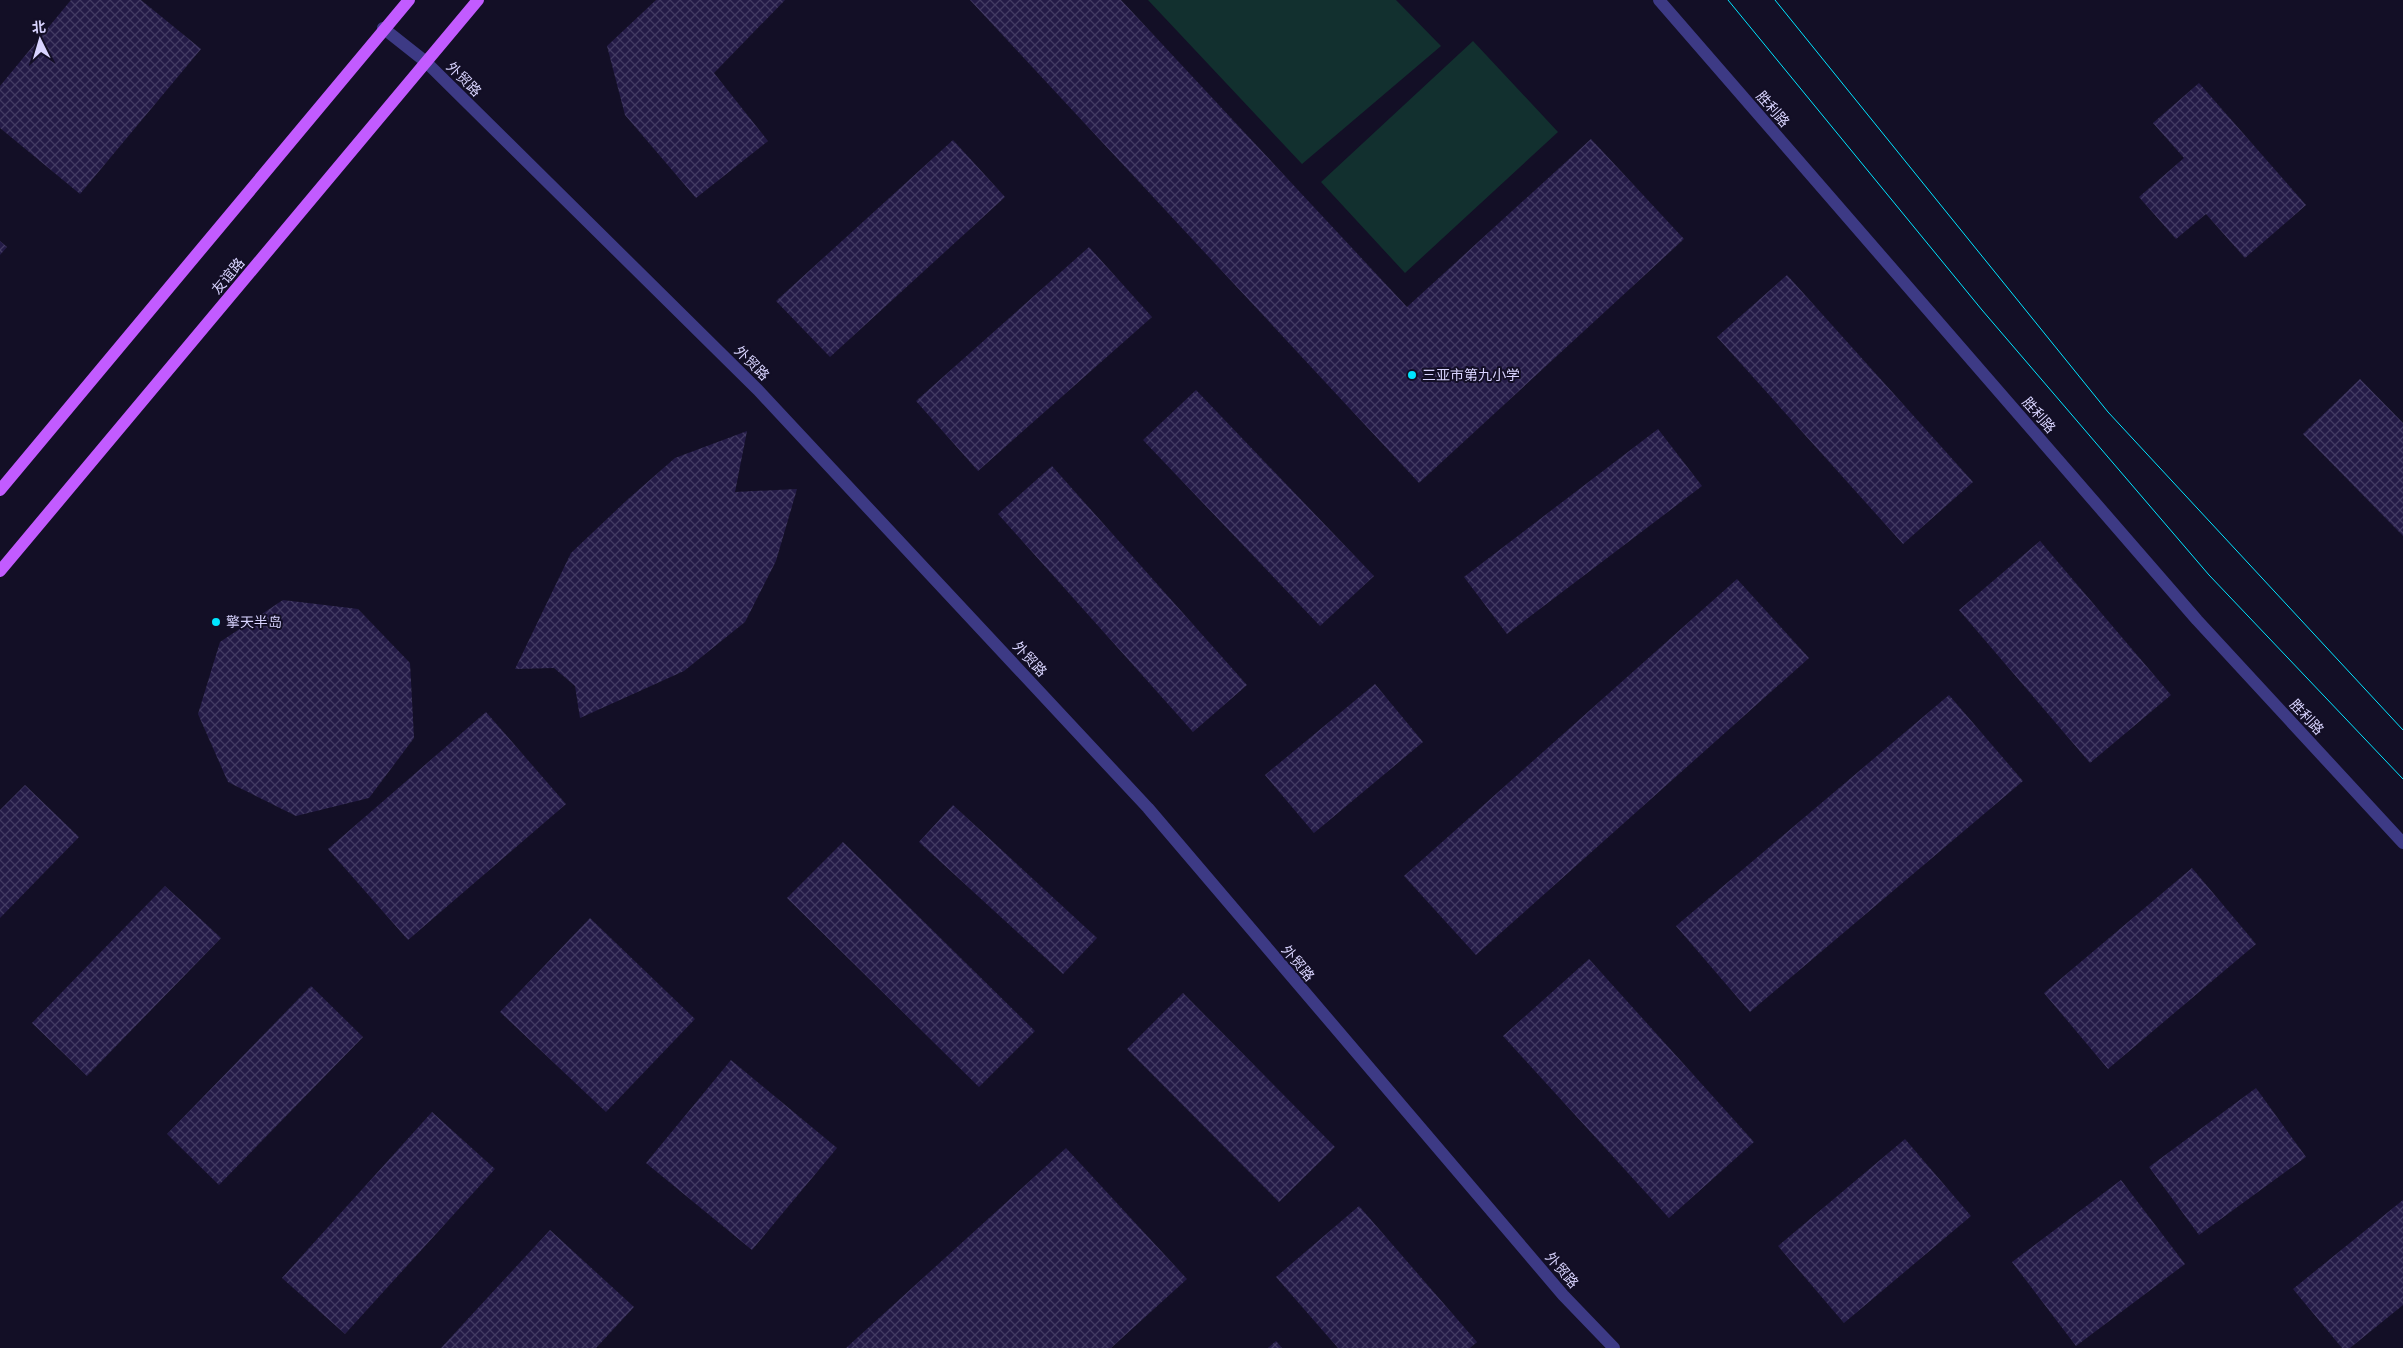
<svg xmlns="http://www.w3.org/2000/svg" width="2403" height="1348" font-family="Ubuntu,'Noto Sans SC',sans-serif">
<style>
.pitch{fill:#12302f}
.building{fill:url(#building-cross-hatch)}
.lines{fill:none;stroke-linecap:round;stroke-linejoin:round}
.minor{stroke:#3d3a85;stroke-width:12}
.major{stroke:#c25bff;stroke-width:12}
.tram{stroke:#00e5ff;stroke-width:1}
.poi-dot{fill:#00e5ff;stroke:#130f26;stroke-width:2}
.labels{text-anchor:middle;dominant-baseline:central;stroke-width:4;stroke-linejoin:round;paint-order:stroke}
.street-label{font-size:14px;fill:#d9d4ff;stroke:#130f26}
.poi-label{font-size:14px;fill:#d9d4ff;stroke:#130f26;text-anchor:start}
</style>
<defs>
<pattern id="building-cross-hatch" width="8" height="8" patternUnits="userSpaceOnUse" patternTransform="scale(1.25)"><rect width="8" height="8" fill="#241b47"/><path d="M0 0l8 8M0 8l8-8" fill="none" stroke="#433b63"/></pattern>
</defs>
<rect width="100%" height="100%" fill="#130f26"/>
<path class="pitch" d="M1148 0H1396L1441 46 1302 164Z
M1473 41 1558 132 1405 273 1321 182Z"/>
<path class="building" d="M71 0H141L201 49 80 194 0 128V86Z
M656 0H785L714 73 768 141 696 198 625 115 607 46Z
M970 0H1121L1407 307 1591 139 1684 239 1419 483Z
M2199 83 2306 205 2245 258 2206 214 2176 239 2139 197 2184 158 2153 123Z
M953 140 1005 197 830 357 776 301Z
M0 241 7 247 0 255Z
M1089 247 1152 317 978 471 916 401Z
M1787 275 1973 482 1903 544 1717 337Z
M2360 379 2403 423V536L2303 434Z
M1196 390 1374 576 1320 626 1143 440Z
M1658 429 1702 486 1507 634 1464 577Z
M747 431 735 492 797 489 776 561 745 622 684 671 580 718 575 686 554 668 515 669 571 553 627 500 675 458Z
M1052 466 1247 685 1193 732 998 514Z
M2040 541 2171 695 2090 763 1959 610Z
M1737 579 1809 658 1476 955 1404 876Z
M283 600 358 609 410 663 414 738 369 798 296 816 228 782 198 714 220 642Z
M1375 684 1423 742 1314 833 1265 775Z
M1949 695 2023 781 1750 1012 1676 926Z
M486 712 566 804 408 940 328 849Z
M25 785 79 837 0 918V810Z
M953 805 1097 938 1063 974 919 842Z
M843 842 1035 1031 979 1087 787 898Z
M2192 868 2256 944 2108 1069 2044 993Z
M165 886 221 938 87 1076 32 1023Z
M590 918 695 1019 606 1112 500 1012Z
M1589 959 1754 1142 1669 1218 1503 1036Z
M311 986 363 1037 219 1185 167 1134Z
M1183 993 1335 1147 1279 1202 1127 1049Z
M731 1060 837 1148 752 1250 646 1163Z
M2256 1088 2306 1157 2199 1235 2149 1167Z
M432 1112 495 1169 345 1334 282 1278Z
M1905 1139 1971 1216 1844 1323 1778 1246Z
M1066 1148 1187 1279 1111 1348H846Z
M2121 1180 2185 1264 2076 1346 2012 1262Z
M2403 1200V1305L2350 1348H2342L2293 1289Z
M1359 1206 1477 1342 1470 1348H1338L1276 1277Z
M550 1230 634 1307 596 1348H441Z
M1276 1341 1282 1348H1268Z"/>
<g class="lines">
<path class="minor" d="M1659 0 2197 620 2403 843
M383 28 426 62 758 390 1148 808 1563 1295 1614 1348"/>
<path class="major" d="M0 490 409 0
M0 571 478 0"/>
<path class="tram" d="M1728 0 1982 310 2209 575 2403 779
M1775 0 2108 412 2403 730"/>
</g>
<g class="poi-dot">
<circle cx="1412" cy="375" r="5"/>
<circle cx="216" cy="622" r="5"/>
</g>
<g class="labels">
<g class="street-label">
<text transform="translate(464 79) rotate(45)">外贸路</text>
<text transform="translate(1773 109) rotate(49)">胜利路</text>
<text transform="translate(228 276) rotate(-50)">友谊路</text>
<text transform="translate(752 363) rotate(45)">外贸路</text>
<text transform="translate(2039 415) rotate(49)">胜利路</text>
<text transform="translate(1030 659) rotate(47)">外贸路</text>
<text transform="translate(2307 717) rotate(47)">胜利路</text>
<text transform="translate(1298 963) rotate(50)">外贸路</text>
<text transform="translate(1562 1270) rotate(49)">外贸路</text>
</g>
<g class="poi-label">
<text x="1422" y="375">三亚市第九小学</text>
<text x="226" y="622">擎天半岛</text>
</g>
</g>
<g transform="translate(40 40) rotate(355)" stroke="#130f26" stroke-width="4" paint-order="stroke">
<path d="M0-4L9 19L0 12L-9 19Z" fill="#d9d4ff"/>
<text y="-8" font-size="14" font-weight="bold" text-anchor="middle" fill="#d9d4ff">北</text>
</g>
</svg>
